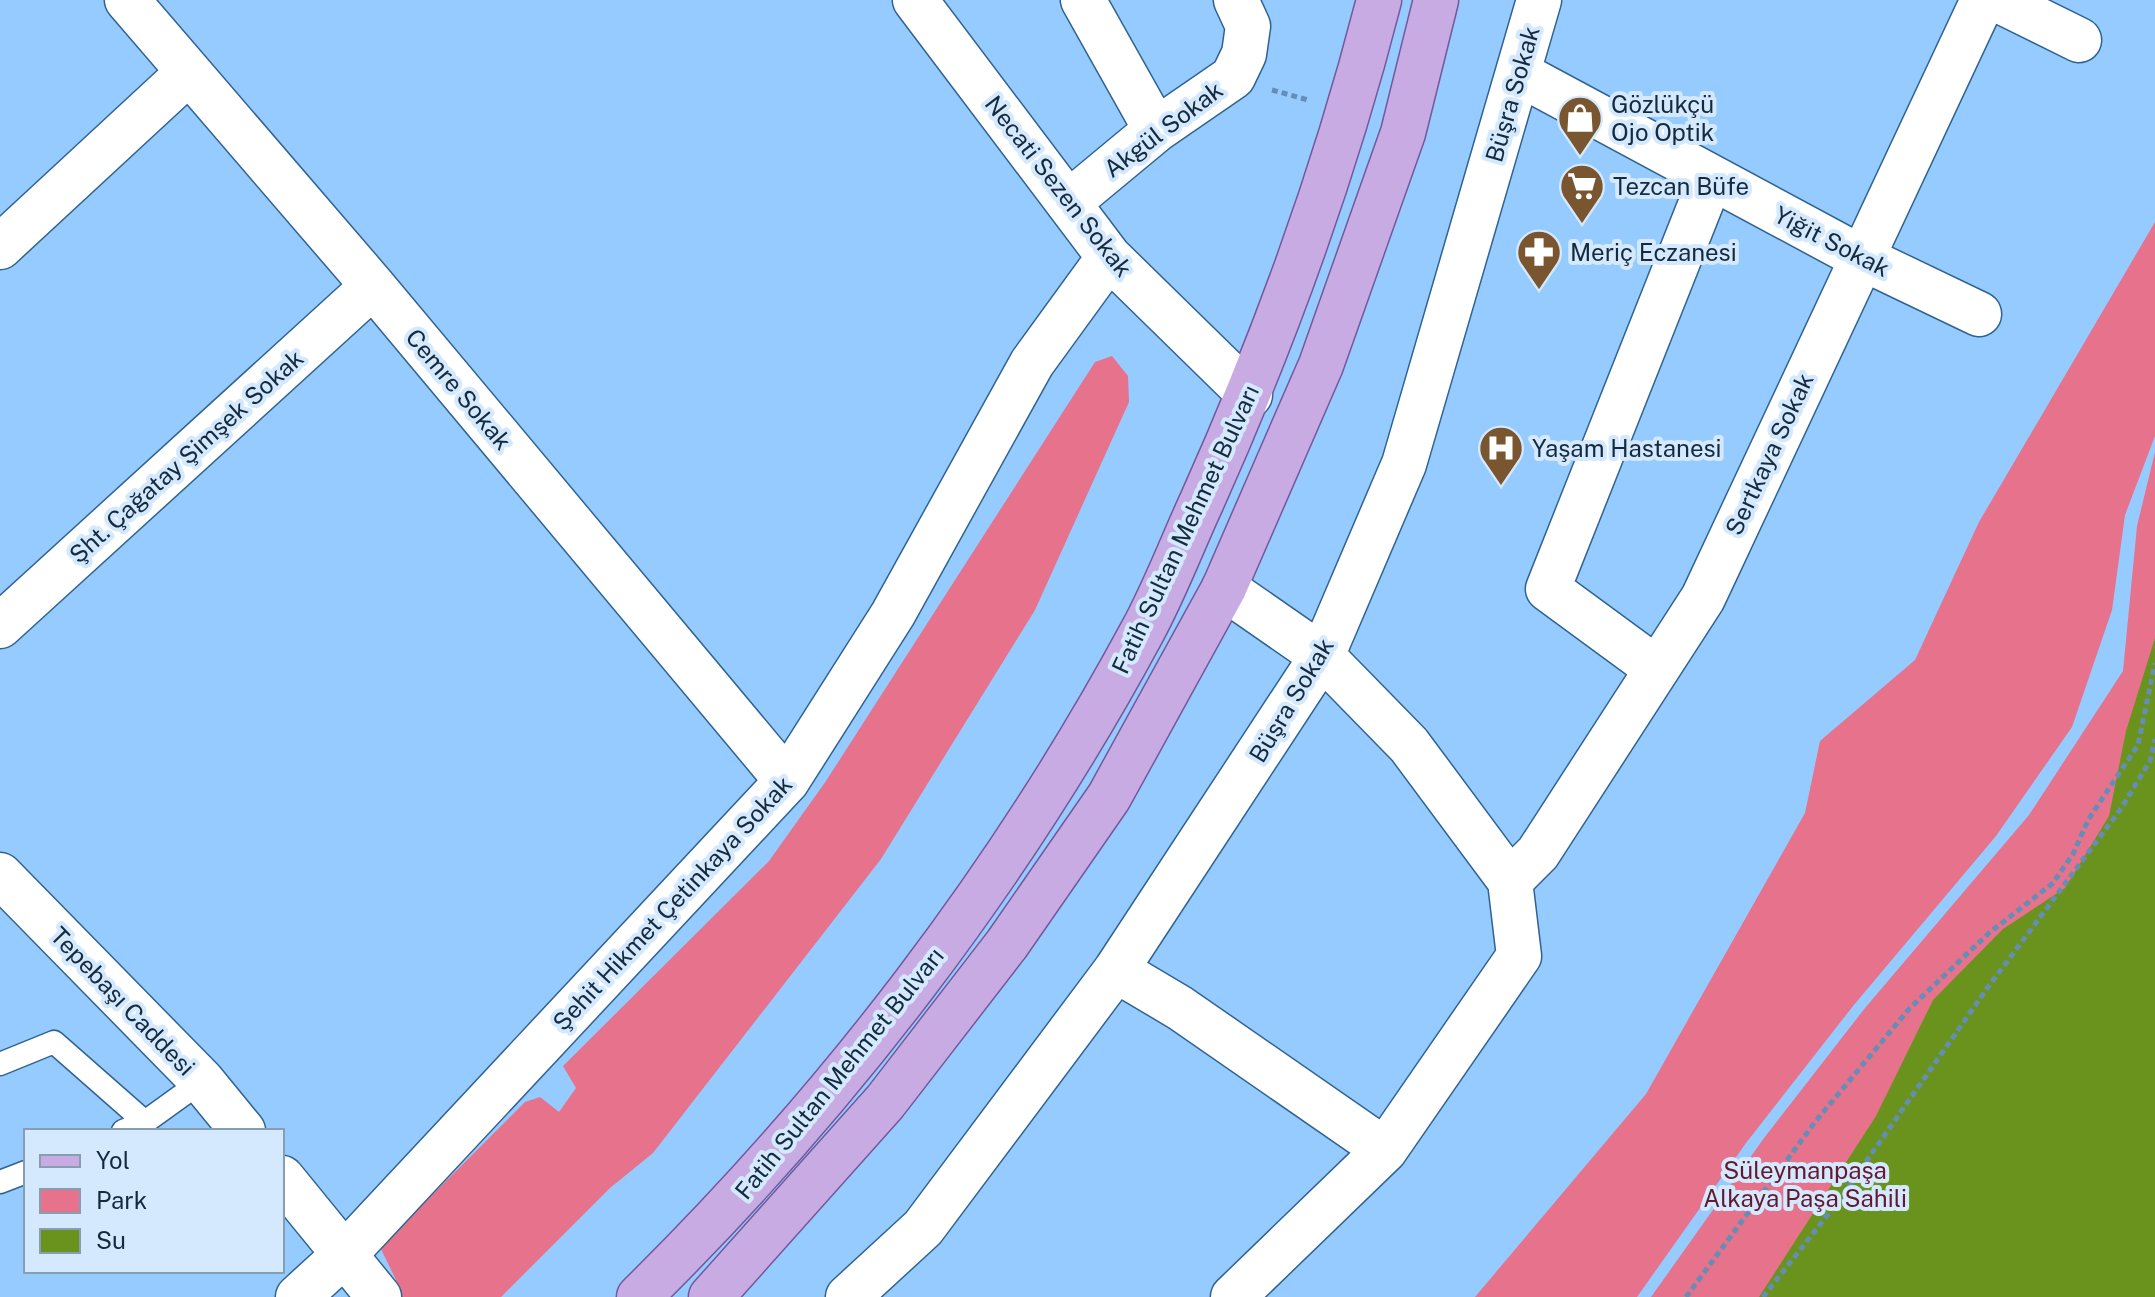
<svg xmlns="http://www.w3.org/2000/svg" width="2155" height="1297" font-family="'Public Sans',sans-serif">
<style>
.green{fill:#e7728c}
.water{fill:#6a931e}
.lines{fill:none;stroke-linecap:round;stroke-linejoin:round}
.service-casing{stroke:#306391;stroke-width:25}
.minor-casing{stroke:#306391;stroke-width:47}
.tertiary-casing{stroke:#306391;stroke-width:47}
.primary-casing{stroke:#72599b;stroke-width:47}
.path{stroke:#648eb5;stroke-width:5;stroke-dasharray:6 4;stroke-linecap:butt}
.service{stroke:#fff;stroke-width:22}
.minor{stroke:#fff;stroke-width:44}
.tertiary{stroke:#fff;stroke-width:44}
.primary{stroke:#c8abe2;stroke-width:44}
.labels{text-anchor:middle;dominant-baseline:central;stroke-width:8;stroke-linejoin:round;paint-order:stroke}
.street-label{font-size:24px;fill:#142a3d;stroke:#d4e9fe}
.poi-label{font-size:24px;fill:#142a3d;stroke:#d4e9fe;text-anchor:start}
.park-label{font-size:24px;fill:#63192e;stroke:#d4e9fe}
</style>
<rect width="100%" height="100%" fill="#95cbff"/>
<path class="green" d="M2155 222V436L2125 515 2112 610 2072 727 1996 836 1853 1006 1746 1143 1637 1297H1475L1646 1094 1805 813 1820 741 1915 660 1979 522Z
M1112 356 1128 376 1129 402 1035 610 881 859 653 1153 610 1188 501 1297H378L396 1280 380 1247 525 1102 540 1097 559 1112 576 1088 563 1066 769 861 826 781 1095 362Z
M2155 452V803L1795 1297H1651L1764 1138 1865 1008 2029 815 2123 671 2137 526Z"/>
<path class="water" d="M2155 638V1297H1759L1876 1116 1933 1000 2003 929 2065 888 2109 816 2126 731Z"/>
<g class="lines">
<g class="service-casing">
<path id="service" d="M0 1064 54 1042 145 1122
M123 1131 145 1122 202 1081
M0 1182 26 1172"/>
</g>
<g class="minor-casing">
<path id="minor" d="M127 0 373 286 787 781
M915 0 1109 257 1250 395
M1083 0 1156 130
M1998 0 2079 40
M1518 73 1860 257 1979 314
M1068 203 1156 130 1233 77 1244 54 1248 26 1236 0
M0 247 189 72
M1224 588 1322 656 1409 745 1510 881 1519 956 1385 1150 1233 1297
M0 626 373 286
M1657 669 1548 589 1711 178
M1510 881 1538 853 1703 598 1983 0
M1116 970 1180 1008 1385 1150
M298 1297 345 1254 787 781 893 614 1032 363 1109 257
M848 1297 923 1228 1116 970 1322 656 1404 464 1539 0"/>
</g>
<g class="tertiary-casing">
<path id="tertiary" d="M0 875 202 1081 243 1131
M282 1178 379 1297"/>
</g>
<g class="primary-casing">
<path id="primary" d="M639 1297C837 1102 1010 877 1142 632 1165 590 1182 544 1202 501 1275 338 1335 173 1379 0
M711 1297 885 1102 1007 944 1109 797 1224 588 1321 365 1403 133 1436 0"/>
</g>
<path class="path" d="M1272 90 1308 100
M1686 1297 1815 1122 1909 1009 1989 933 2053 883 2073 854 2088 820 2138 745 2155 663
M1763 1297 1840 1199 1988 987 2120 810 2150 761 2155 739"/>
<use href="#service" class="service"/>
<use href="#minor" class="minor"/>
<use href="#tertiary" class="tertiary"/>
<use href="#primary" class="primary"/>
</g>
<defs>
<g id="shop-pin" transform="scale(2.3)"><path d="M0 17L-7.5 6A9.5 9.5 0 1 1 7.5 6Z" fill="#79562f" stroke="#d4e9fe"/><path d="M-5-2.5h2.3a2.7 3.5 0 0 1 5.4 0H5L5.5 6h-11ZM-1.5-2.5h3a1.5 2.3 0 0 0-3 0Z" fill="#fff"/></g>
<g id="supermarket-pin" transform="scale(2.3)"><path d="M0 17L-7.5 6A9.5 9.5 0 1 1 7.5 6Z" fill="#79562f" stroke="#d4e9fe"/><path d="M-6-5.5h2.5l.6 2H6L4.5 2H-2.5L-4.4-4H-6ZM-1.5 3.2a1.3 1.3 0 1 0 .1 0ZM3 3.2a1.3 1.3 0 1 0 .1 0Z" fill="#fff"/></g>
<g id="pharmacy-pin" transform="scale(2.3)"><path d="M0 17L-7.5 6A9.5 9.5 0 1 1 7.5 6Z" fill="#79562f" stroke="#d4e9fe"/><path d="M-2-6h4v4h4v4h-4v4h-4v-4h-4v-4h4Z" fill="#fff"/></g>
<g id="hospital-pin" transform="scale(2.3)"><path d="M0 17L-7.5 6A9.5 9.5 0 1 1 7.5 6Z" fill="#79562f" stroke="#d4e9fe"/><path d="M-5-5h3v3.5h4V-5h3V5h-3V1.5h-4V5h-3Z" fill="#fff"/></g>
</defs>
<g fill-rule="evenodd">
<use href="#shop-pin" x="1580" y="118"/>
<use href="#supermarket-pin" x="1582" y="186"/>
<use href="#pharmacy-pin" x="1539" y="252"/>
<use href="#hospital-pin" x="1501" y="448"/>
</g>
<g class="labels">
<g class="street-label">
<text transform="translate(1512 94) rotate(-74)">Büşra Sokak</text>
<text transform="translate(1163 129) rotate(-37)">Akgül Sokak</text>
<text transform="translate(1059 186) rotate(52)">Necati Sezen Sokak</text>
<text transform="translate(1832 241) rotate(27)">Yiğit Sokak</text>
<text transform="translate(459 389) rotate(50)">Cemre Sokak</text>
<text transform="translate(1769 454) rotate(-65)">Sertkaya Sokak</text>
<text transform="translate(186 456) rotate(-42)">Şht. Çağatay Şimşek Sokak</text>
<text transform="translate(1185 529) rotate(-65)">Fatih Sultan Mehmet Bulvarı</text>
<text transform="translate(1291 700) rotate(-59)">Büşra Sokak</text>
<text transform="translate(672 903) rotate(-47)">Şehit Hikmet Çetinkaya Sokak</text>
<text transform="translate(123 1001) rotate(46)">Tepebaşı Caddesi</text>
<text transform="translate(839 1073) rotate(-51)">Fatih Sultan Mehmet Bulvarı</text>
</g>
<g class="poi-label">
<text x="1611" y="104">Gözlükçü<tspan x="1611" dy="28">Ojo Optik</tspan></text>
<text x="1613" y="186">Tezcan Büfe</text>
<text x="1570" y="252">Meriç Eczanesi</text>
<text x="1532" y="448">Yaşam Hastanesi</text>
</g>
<g class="park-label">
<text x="1805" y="1170">Süleymanpaşa<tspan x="1805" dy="28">Alkaya Paşa Sahili</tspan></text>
</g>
</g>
<rect x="24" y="1129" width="260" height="144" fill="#d4e9fe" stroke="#879db1" stroke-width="2"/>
<rect x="40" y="1155" width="40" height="12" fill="#c8abe2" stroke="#879db1" stroke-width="2"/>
<text x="96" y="1169" font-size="24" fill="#142a3d">Yol</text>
<rect x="40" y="1189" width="40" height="24" fill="#e7728c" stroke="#879db1" stroke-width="2"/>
<text x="96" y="1209" font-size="24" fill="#142a3d">Park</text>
<rect x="40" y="1229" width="40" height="24" fill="#6a931e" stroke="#879db1" stroke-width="2"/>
<text x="96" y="1249" font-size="24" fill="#142a3d">Su</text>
</svg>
